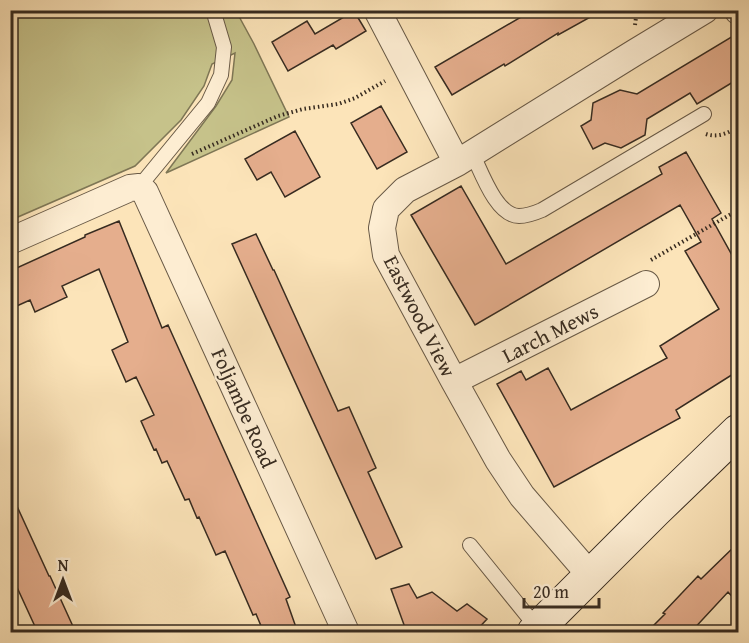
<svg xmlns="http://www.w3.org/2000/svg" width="749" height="643" font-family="'Gentium Book Plus',serif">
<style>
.green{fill:#c6c28a;stroke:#7e7655;stroke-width:1.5}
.building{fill:#e5ae8d;stroke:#372b20;stroke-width:1.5}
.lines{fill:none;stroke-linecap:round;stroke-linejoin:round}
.lane-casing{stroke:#685946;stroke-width:16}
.street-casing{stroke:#685946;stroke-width:28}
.secondary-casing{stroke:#372b20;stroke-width:35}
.path{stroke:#372b20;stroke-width:4;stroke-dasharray:1.5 3;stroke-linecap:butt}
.lane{stroke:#fdedd2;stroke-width:14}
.street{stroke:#fdedd2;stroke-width:26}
.secondary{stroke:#fdedd2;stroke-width:33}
.labels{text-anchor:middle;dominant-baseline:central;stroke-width:4.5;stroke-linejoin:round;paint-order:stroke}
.street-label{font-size:21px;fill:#372b20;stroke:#fdedd2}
</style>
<rect width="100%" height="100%" fill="#fce4b9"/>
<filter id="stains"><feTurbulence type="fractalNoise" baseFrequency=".00333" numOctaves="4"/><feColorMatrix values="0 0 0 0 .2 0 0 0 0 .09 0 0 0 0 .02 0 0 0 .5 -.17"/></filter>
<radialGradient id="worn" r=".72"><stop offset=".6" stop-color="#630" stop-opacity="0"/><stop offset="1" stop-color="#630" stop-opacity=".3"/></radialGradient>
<path class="green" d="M25 10 236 11 254 44 289 117 166 173 216 106 232 80 235 53 212 64 204 86 181 120 135 166 11 220 10 17Z"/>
<path class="building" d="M533 10H603L558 35V33L505 66 504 64 452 95 435 67Z
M354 11 366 31 336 49 333 45 288 71 272 42 307 21 315 34Z
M738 33V79L697 104 690 93 647 119 645 135 621 148 605 143 593 149 581 126 591 120 593 103 620 90 637 94Z
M381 106 407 152 377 169 351 123Z
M295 131 320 177 285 197 271 172 257 180 245 159Z
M686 152 721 213 712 219 738 266V371L676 410 680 418 554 487 497 384 521 371 526 380 548 368 571 410 667 358 660 346 719 309 685 251 701 242 680 205 475 325 411 215 461 186 506 264 662 174 659 167Z
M119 221 162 328 168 325 290 597 286 599 298 633H264L256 614 253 615 225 551 216 555 199 517 197 518 189 499 185 500 167 461 162 463 156 449 154 450 141 421 154 415 136 377 126 382 112 350 128 342 99 269 62 286 67 297 35 312 30 300 10 309V271L85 237V235Z
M256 234 273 270H274L338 411 349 407 376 468 368 472 402 547 376 559 232 244Z
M10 491 49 576H50L76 633H38L10 572Z
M738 543V603L728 592 690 633H646L665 614 663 613 698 576 701 579Z
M409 584 417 598 432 592 457 611 467 604 487 619 474 633H407L391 589Z"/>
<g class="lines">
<g class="lane-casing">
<path id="lane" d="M472 153C481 171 496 216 519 216 527 216 535 213 542 210L704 114
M139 187 208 103 221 75 224 47 213 10
M470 545 538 629"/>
</g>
<g class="street-casing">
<path id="street" d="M377 10 457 163
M738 10V11
M10 241 130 188 139 187 145 192 346 632
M454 381 646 284
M591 576 522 496 498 460 454 381 386 255 382 228 386 209 405 190 457 163 634 53 705 10"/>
</g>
<g class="secondary-casing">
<path id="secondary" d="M534 632 655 511 738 431"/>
</g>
<path class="path" d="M635 25 637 10
M706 134C717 138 730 133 738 126
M192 154 278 116 303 109 338 104 355 98 385 81
M651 260 738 210"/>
<use href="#lane" class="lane"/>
<use href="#street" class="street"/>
<use href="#secondary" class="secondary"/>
</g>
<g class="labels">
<g class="street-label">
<text transform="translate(420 316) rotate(63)">Eastwood View</text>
<text transform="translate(550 333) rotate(-27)">Larch Mews</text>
<text transform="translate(244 408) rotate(66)">Foljambe Road</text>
</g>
</g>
<rect width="749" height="643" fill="none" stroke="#fce4b9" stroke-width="36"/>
<rect x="12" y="12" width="725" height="619" fill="none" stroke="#372b20" stroke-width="3"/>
<rect x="18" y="18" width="713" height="607" fill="none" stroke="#372b20" stroke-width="1.5"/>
<g transform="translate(63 580)" stroke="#fdedd2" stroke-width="4.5" paint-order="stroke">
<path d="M0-4.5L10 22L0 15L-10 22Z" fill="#372b20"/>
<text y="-9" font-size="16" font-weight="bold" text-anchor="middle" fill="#372b20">N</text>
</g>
<path d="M524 598v9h75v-9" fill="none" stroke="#372b20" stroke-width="3"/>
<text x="533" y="598" font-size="18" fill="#372b20" stroke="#fdedd2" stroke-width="4.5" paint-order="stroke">20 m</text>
<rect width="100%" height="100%" filter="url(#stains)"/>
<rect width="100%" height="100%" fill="url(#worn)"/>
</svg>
